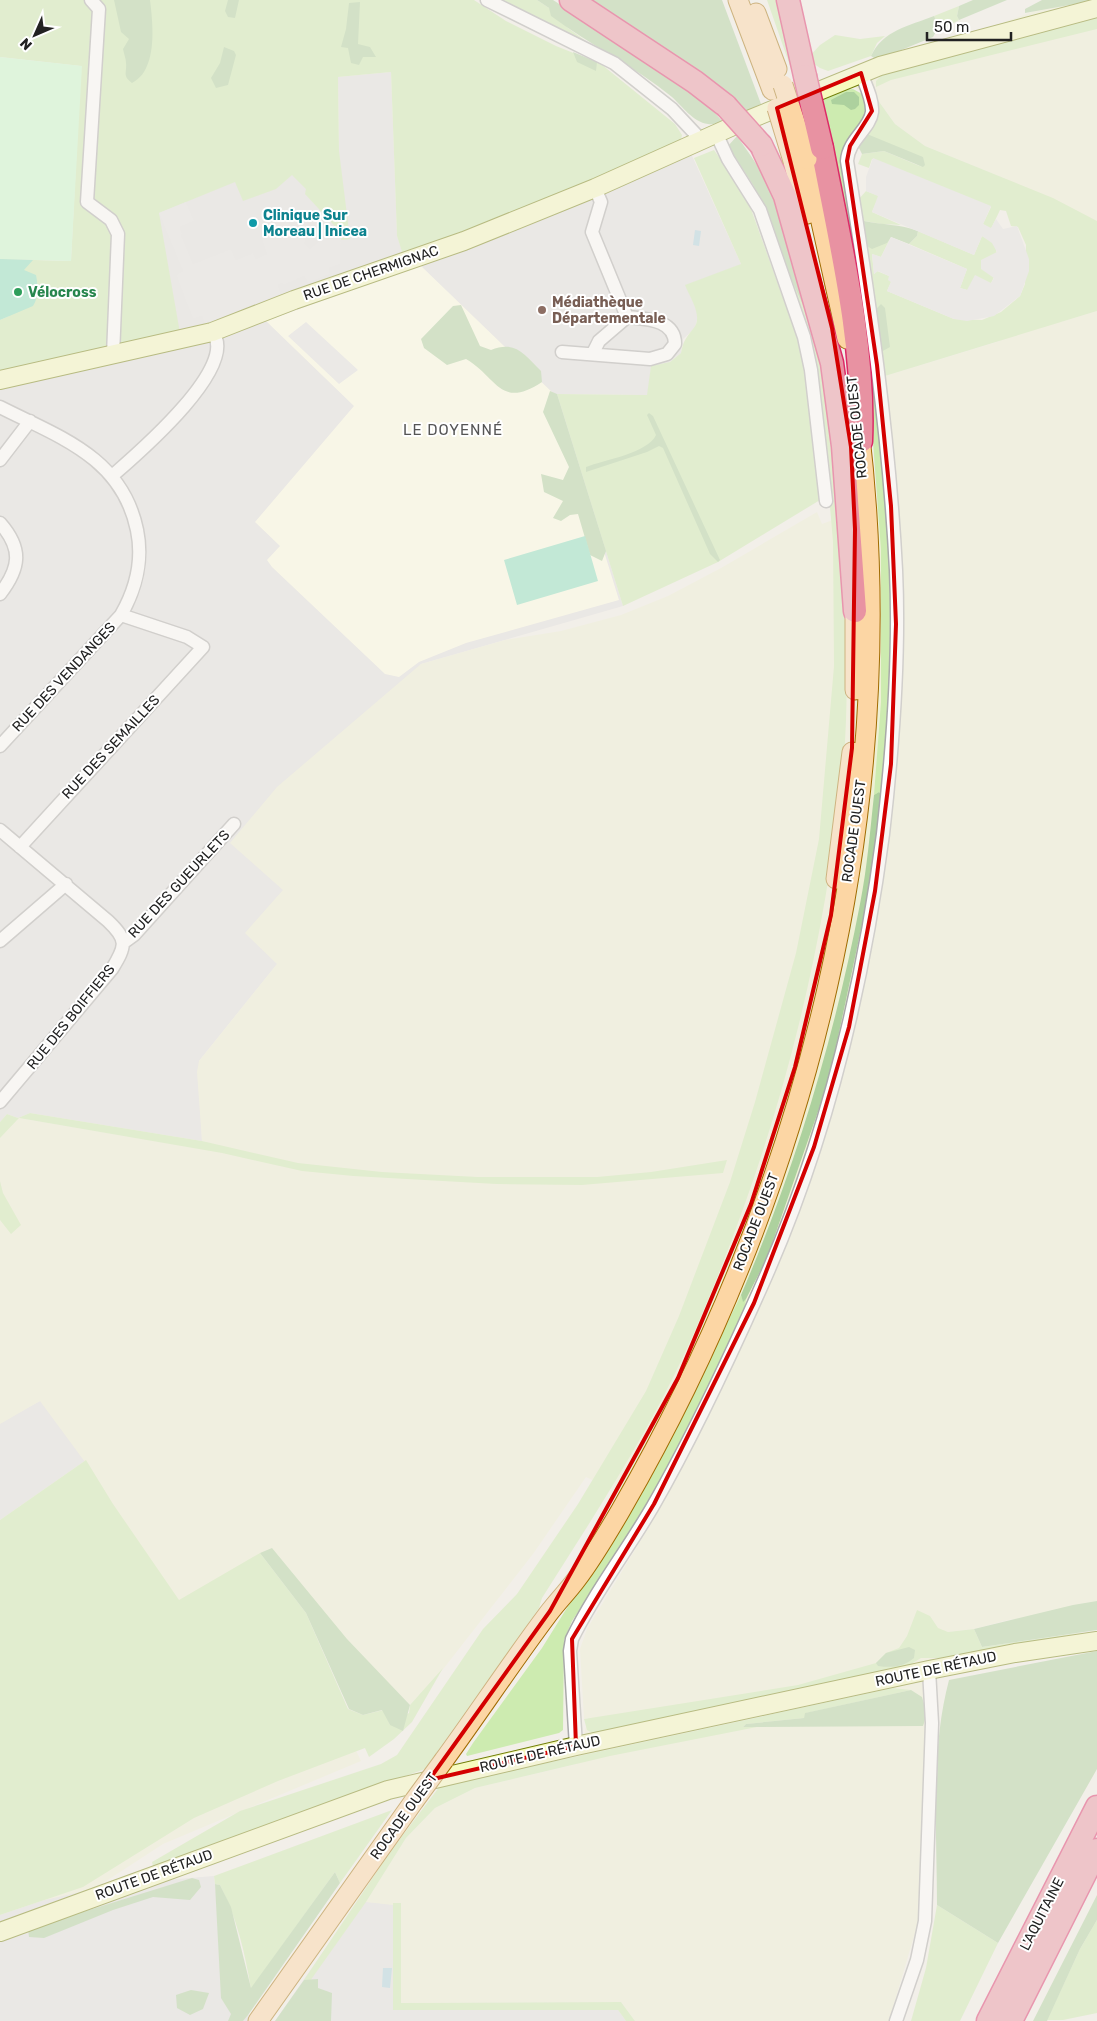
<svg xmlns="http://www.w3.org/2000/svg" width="1097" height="2021" font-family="Rubik,sans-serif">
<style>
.residential{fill:#e0dfdf}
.education{fill:#ffffe5}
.farmland{fill:#eef0d5}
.grass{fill:#cdebb0}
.forest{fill:#add19e}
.park{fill:#c8facc}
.pitch{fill:#88e0be}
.parking{fill:#e2e2e2}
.water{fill:#aad3df}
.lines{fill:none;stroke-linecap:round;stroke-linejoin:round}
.street-casing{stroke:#a9a9a9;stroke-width:15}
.secondary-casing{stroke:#707d05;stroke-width:20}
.primary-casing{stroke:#a06b00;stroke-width:21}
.highway-casing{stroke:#dc2a67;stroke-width:25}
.street{stroke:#fff;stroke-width:12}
.secondary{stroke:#f7fabf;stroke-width:18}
.primary{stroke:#fcd6a4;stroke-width:19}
.highway{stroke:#e892a2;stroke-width:22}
.primary-bridge-casing{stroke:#a06b00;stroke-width:21;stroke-linecap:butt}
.highway-bridge-casing{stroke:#dc2a67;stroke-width:25;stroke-linecap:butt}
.primary-bridge{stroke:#fcd6a4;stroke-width:19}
.highway-bridge{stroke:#e892a2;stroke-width:22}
.marked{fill:none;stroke:#d40000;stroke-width:4;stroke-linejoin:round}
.culture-dot{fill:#0f9aa8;stroke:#fff;stroke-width:2}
.leisure-dot{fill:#2e9e5b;stroke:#fff;stroke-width:2}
.education-dot{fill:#8d6e63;stroke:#fff;stroke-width:2}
.labels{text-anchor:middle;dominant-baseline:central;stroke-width:4;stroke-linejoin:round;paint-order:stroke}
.culture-label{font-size:14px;font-weight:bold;fill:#0d838f;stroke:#fff;text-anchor:start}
.street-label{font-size:14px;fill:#222;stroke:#fff}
.leisure-label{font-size:14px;font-weight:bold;fill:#27864d;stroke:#fff;text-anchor:start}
.education-label{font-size:14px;font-weight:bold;fill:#785e54;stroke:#fff;text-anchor:start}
.neighbourhood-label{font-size:15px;letter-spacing:1px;fill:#555;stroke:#fff}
</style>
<rect width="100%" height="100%" fill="#f2efe9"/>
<path class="residential" d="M0 0 235 182 339 151 338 77 391 72 397 236 402 251 429 244 688 147 741 264 698 315 695 328 683 339 681 353 670 362 648 395 557 394 623 606 421 664 284 890 278 963 199 1061 202 1141 30 1113 18 1118 7 1114 0 1122V379L71 261 82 66 0 57Z
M47 1397 86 1460 0 1520V1423Z
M214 1876 229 2009 269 2021H0V1915L83 1887Z
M361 1897 366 1902 393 1903V2010H618L626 2021H275Z"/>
<path class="education" d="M420 265 556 396 619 600 466 643 419 662 399 677 385 674 272 567 267 560 280 546 255 522 354 406 266 321Z"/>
<path class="farmland" d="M1066 0H1097V242L1006 179 925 146 895 124 878 100 841 80Z
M1097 311V1609L1008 1620 974 1629 948 1632 937 1630 927 1727 925 1899 889 2021H635L621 2002 401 2003 393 1905 366 1902 406 1838 435 1808 475 1788 577 1764 588 1718 584 1719 580 1649 587 1629 658 1512 586 1477 533 1554 444 1668 410 1705 261 1553 361 1761 163 1844 94 1889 0 1910 99 1481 40 1401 0 1424V1131L13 1117 207 1150 206 1142 202 1141 197 1072 199 1061 277 964 245 933 283 890 230 843 277 787 421 664 505 640 561 631 621 615 668 596 721 568 817 512 822 524 895 497 885 376 997 342 1059 317 1061 322Z"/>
<path class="grass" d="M0 0H474L506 21 556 46 601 64 675 124 682 135 680 144 614 175 429 244 402 252 397 236 391 72 338 77 339 151 350 239 341 240 343 235 305 194 306 189 292 175 276 189 243 201 235 182 159 213 180 333 0 379V320L9 316 24 270 0 259 71 261 81 66 0 57Z
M497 0H537L549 8 568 28 597 49Z
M767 0H782L797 86Z
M959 6 957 16 959 20 936 33 939 26 934 16Z
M1097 18V29L891 80 876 87V81L884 73Z
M835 35 860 39 885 36 877 43 871 56 828 71 820 68 807 59 820 45Z
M853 89 862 94C875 123 845 137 841 164 865 306 887 448 890 592 892 653 888 715 886 777L882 796 879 792 874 795 881 702V550L871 415 816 99 838 90Z
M875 96 895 124 925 146 1053 198 1097 221V311L885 376 865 245 891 237 881 257 872 254 874 274 877 271 889 276 891 282 887 291 954 319 982 320 1001 312 1020 296 1025 284 1026 245 1018 227 1011 226 1006 211 1000 210 991 229 983 224 991 207 872 159 869 168 858 164 862 154 884 151 922 167 866 138C874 125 881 112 875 96Z
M714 150 746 195 802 351 811 406 820 500 718 562 623 606 557 394 647 395 651 366 670 362 681 353C683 341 686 338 693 329 704 317 690 298 685 285L741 264 694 158Z
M866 191 879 196 872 212 901 225 882 224 864 221 862 225 859 199Z
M786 229C799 273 810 317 821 362 825 380 831 399 834 418 843 482 845 548 846 613 847 668 848 724 842 779 821 972 773 1150 696 1328 655 1424 597 1511 542 1598L539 1608 425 1769 153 1866 152 1862 240 1811 381 1764 397 1755 483 1629 517 1594 578 1504 646 1391 679 1316 730 1182 755 1102 796 953 819 839 834 666 833 542 823 425 787 270 802 301Z
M918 231 974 255 982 236C985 238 990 240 993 243 1000 252 997 274 991 283L967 290 960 288 967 269 909 244 917 236Z
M30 1113 202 1141 298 1163 382 1172 478 1177H597L651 1172 727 1160 723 1173 582 1185 496 1184 353 1176 302 1171 222 1153 19 1118 0 1138V1122L7 1114 18 1118Z
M0 1181 3 1193 21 1225 11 1234 0 1220Z
M741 1295 743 1301 746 1299 744 1312 692 1421 635 1526 572 1621 564 1640 563 1730 559 1733 467 1756 466 1754 473 1743 542 1648 628 1510 682 1415Z
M86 1460 113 1504 179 1600 260 1553 306 1613 348 1709 363 1715 383 1710 390 1725 409 1713 410 1705 443 1668 412 1722 394 1739 369 1757 365 1748 278 1781 194 1818 83 1887 0 1915V1520Z
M917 1610 930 1616 938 1628 948 1632 974 1629 982 1647 1085 1632 948 1658H921L900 1671 596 1735 587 1730 584 1719 798 1685 876 1663 886 1653 899 1648 907 1636Z
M893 1688 911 1690 806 1713 804 1718 746 1724 743 1727H757L610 1756 475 1788 435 1808 406 1838 366 1902 310 1981 304 1980 390 1852 440 1786Z
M392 1810 340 1883 335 1872 251 1989C245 1953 237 1918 220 1885L215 1884 214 1876Z
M393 1903H401V2003L621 2002 635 2021H626L618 2010H393Z
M937 1905 998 1943 960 2021H911L926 1968Z
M1097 1920V2013L1063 2020H1047L1080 1949Z"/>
<path class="forest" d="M114 0H150C153 24 158 70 132 83 122 76 127 73 126 63 126 59 124 54 123 49L129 39 121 32Z
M228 0H239L235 18 228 17 225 11Z
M537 0H553C606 35 682 74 723 122 719 123 712 125 708 124 693 122 682 106 672 97 634 66 590 45 551 16L549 8Z
M579 0H722L761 104 741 114Z
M973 0H1007L959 20 957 16 959 6Z
M1042 0H1097L1025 13V9Z
M360 2 358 44 370 47 376 57H363L359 65 351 63 348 48 341 47 346 29 349 3Z
M934 16 939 26 933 37 877 60 871 56C883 30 909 26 934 16Z
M224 47 234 51 236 55 228 85 216 88 211 78 220 63Z
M573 52 597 62 596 71 577 62Z
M846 92H854L859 97V105L855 109 851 110 844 105 832 104 831 100Z
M867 134 923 157 925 165 923 167 884 151 862 154 858 146Z
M737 136C751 156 766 176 775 199 790 232 795 269 803 305L787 270 773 226 753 185 728 146Z
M864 221C882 225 900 224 918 231L917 236 909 244 891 237 887 243 872 249 865 245Z
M881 304 885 308 890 347 881 352 875 310Z
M461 305 480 346 491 350C515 340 524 354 541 371L542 382C500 410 497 377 466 359L447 365 424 348 421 339 453 306Z
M550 391 557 394 606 551 602 561 590 555 578 514 570 515 561 521 553 518 563 501 544 492 541 474 563 480 569 467 543 412Z
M649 413 653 416 720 560 718 562 710 554 663 448 659 446 647 452 586 472V467C604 460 648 453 656 435L647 415Z
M879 792 882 796 875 863 829 1080 767 1258 746 1299 743 1302 741 1295C795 1169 834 1039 860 904 867 869 870 832 874 795Z
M272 1548 347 1639 410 1705 403 1731 390 1725 382 1710 363 1715 349 1709 306 1613 260 1553Z
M1097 1601V1630L982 1647 974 1629 1073 1605Z
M909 1647 915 1650 914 1658C903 1667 892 1668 878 1666L876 1663 886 1653Z
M1097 1651V1769L998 1943 937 1905C937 1831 930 1752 949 1680Z
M911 1690 922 1697 927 1714 923 1726 743 1727 746 1724 804 1718 805 1713Z
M335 1872 340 1883 248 2015 243 2021H228L231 2014 221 1998 215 1884 220 1885 231 1907 251 1988Z
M192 1878 199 1880 201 1887 190 1900 153 1897 113 1910 44 1938 29 1937 28 1929Z
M1097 1895V1920L1080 1949 1047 2021H1033Z
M318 1979V1988L332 1993 331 2021H275L304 1980Z
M191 1990 209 1993 203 2009 190 2015 177 2008 176 1995Z"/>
<path class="park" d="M0 57 82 66 71 261 0 259Z"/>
<path class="pitch" d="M0 259 33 260 24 270 36 275C38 285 39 297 33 306L0 320Z
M585 536 598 581 517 605 504 560Z"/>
<path class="parking" d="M873 158 991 206 983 224 991 228 996 219 1003 229 1017 226 1029 259V271L1020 296 994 316 967 321 954 319 887 291 891 282 888 280 889 276 878 271 874 274 872 254 881 257 891 237 967 269 960 288 967 290 975 275 991 283 994 278 981 269V260L997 252 992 243 982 236 974 255 872 212 878 196 866 191V177Z
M186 202 194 221 180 227 182 234 181 235 193 264 231 249 236 260 253 253 256 259 267 254 262 239 276 234 287 221 306 240 304 243 310 249 324 237 321 234 331 225 341 238 340 264 329 268 330 274 308 283 304 276 284 285 282 283 278 285 281 294 205 324 202 316 193 319 176 275 183 271 159 213Z
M306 322 358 370 339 384 288 336Z"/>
<path class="water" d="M695 230 701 231 699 246 693 245Z
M383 1968H392L390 1988 382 1987Z"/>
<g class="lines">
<g class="street-casing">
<path id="street" d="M91 0 99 9 87 202 111 220 118 234 113 355
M487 0 614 63 672 109 702 141
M716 133 728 159 760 210 804 337 811 370 826 501
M562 352 650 359 667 354 675 344C675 319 645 319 627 317L592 232 601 202 595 188
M593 353 599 341 627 317
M0 407C59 437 122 457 137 530 143 559 136 589 121 615L0 746
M0 460 30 421
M112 476C135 456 242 365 212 332
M0 523C23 549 20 568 0 594
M0 830 108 921C128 940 126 946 112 969L0 1102
M20 847 203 647 187 637 121 615
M0 941 66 884
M123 943 134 935 234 824
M576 1746 570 1651 572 1639C594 1593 627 1551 653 1506 695 1433 732 1353 766 1276 828 1135 863 986 883 834 893 747 900 658 896 570 889 433 869 296 847 161 848 140 870 129 872 112 873 99 865 84 861 73
M896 2021 917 1960 925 1921 932 1723 929 1670"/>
</g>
<g class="secondary-casing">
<path id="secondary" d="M748 120 880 66 1097 8
M0 380 212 332 294 300 464 241 595 188 731 127
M0 1932 388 1790 576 1746 929 1670 1015 1653 1097 1641"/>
</g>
<g class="primary-casing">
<path id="primary" d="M738 0 772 90
M756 13 777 69
M807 159 847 339
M793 161 807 214
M855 597V690
M836 879 852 752
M444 1760C479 1712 512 1662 548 1614 557 1602 567 1592 576 1580 593 1558 608 1532 622 1508 809 1184 904 802 859 428
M258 2021 414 1801"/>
</g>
<g class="highway-casing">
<path id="highway" d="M571 0 695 82 726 106
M788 0 805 76
M761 145 785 196 832 363 843 446 855 611
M822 148C840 243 865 344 861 441
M988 2021 1097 1807
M1011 2021 1097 1850"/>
</g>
<use href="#street" class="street"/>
<use href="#secondary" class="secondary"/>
<use href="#primary" class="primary"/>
<use href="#highway" class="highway"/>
<g class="primary-bridge-casing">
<path id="primary-bridge" d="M783 85 807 159
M777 108 793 161
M414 1801 444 1760"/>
</g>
<g class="highway-bridge-casing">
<path id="highway-bridge" d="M805 76 822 148
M726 106 761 145"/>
</g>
<use href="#primary-bridge" class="primary-bridge"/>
<use href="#highway-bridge" class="highway-bridge"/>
</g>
<path d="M0 0H1097V2021H0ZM861 73 872 111 850 146 847 161 877 365 891 506 896 624 891 764 875 891 849 1027 814 1147 754 1303 654 1504 572 1639 576 1746 429 1780 550 1611 678 1378 751 1204 795 1067 831 915 852 748 855 529 851 447 832 328 777 108Z" fill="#f2efe9" fill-opacity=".55" fill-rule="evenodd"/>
<path class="marked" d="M861 73 872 111 850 146 847 161 877 365 891 506 896 624 891 764 875 891 849 1027 814 1147 754 1303 654 1504 572 1639 576 1746 429 1780 550 1611 678 1378 751 1204 795 1067 831 915 852 748 855 529 851 447 832 328 777 108Z"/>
<circle class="culture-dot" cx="253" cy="223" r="5"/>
<circle class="leisure-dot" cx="18" cy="292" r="5"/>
<circle class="education-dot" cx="542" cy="310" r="5"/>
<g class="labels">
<g class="culture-label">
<text x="263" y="215">Clinique Sur<tspan x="263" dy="16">Moreau | Inicea</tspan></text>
</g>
<g class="street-label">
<text transform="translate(371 273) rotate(-19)">RUE DE CHERMIGNAC</text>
<text transform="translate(857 427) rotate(-96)">ROCADE OUEST</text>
<text transform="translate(64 677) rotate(-47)">RUE DES VENDANGES</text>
<text transform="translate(111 747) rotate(-47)">RUE DES SEMAILLES</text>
<text transform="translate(854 831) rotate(-82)">ROCADE OUEST</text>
<text transform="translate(179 884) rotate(-47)">RUE DES GUEURLETS</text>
<text transform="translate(71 1017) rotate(-51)">RUE DES BOIFFIERS</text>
<text transform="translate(756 1222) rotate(-69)">ROCADE OUEST</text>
<text transform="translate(936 1669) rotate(-12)">ROUTE DE RÉTAUD</text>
<text transform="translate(540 1754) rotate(-13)">ROUTE DE RÉTAUD</text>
<text transform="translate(404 1816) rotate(-54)">ROCADE OUEST</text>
<text transform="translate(154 1875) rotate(-20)">ROUTE DE RÉTAUD</text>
<text transform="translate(1042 1914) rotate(-63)">L'AQUITAINE</text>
</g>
<g class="leisure-label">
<text x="28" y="292">Vélocross</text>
</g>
<g class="education-label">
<text x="552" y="302">Médiathèque<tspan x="552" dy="16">Départementale</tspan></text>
</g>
<g class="neighbourhood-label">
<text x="453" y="430">LE DOYENNÉ</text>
</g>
</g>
<g transform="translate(35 35) rotate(225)" stroke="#ffffff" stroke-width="4" paint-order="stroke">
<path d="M0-4L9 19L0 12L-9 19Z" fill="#222222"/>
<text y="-8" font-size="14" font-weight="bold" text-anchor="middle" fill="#222222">N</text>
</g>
<path d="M927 32v8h84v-8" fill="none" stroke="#222222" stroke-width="2.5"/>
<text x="934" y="32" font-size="15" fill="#222222" stroke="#ffffff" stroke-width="4" paint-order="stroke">50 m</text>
</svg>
